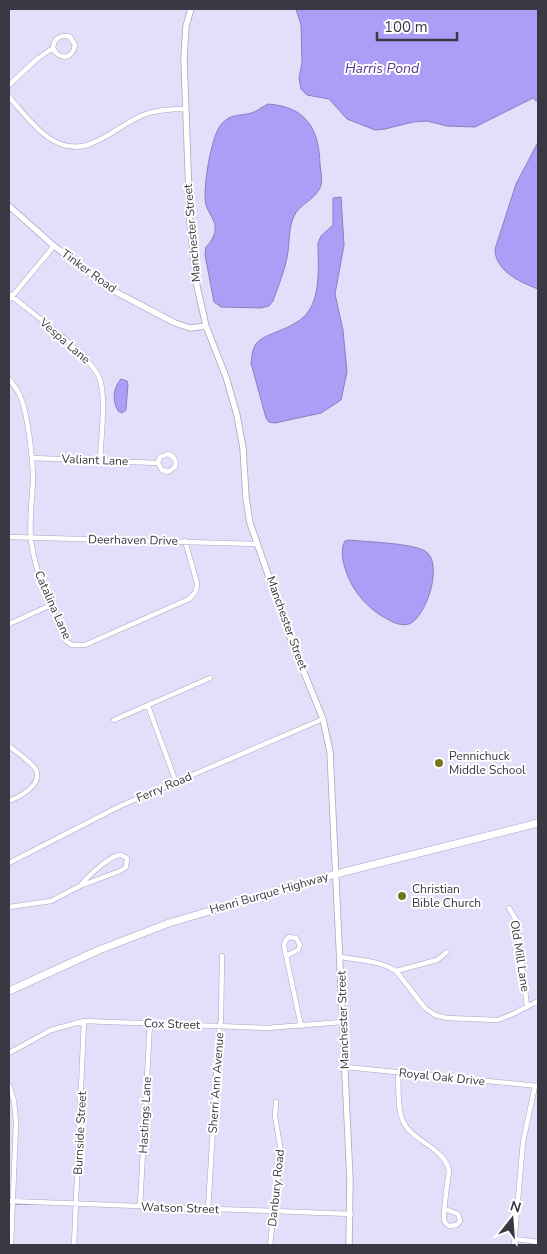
<svg xmlns="http://www.w3.org/2000/svg" width="547" height="1254" font-family="'Nunito Sans',sans-serif">
<style>
.water{fill:#ad9df6;stroke:#8a7fc0}
.lines{fill:none;stroke-linecap:round;stroke-linejoin:round}
.minor-casing{stroke:#a8a5bf;stroke-width:5.5}
.tertiary-casing{stroke:#a8a5bf;stroke-width:7}
.primary-casing{stroke:#a8a5bf;stroke-width:8}
.minor{stroke:#fff;stroke-width:4.5}
.tertiary{stroke:#fff;stroke-width:5.5}
.primary{stroke:#fff;stroke-width:7}
.poi-dot{fill:#73761e;stroke:#fff;stroke-width:2}
.labels{text-anchor:middle;dominant-baseline:central;stroke-width:4;stroke-linejoin:round;paint-order:stroke}
.street-label{font-size:12px;fill:#3a3943;stroke:#fff}
.poi-label{font-size:12px;fill:#3a3943;stroke:#fff;text-anchor:start}
.water-label{font-size:14px;font-style:italic;fill:#55389e;stroke:#fff}
</style>
<rect width="100%" height="100%" fill="#e3dffa"/>
<path class="water" d="M296 9H538V100L536 101 533 98 475 127 447 126 427 121 413 122 385 129 375 130 347 119 329 99 307 95 301 89 299 78 302 63 301 25Z
M268 104C307 107 319 129 320 165 321 173 323 181 320 188 314 200 299 205 294 216 288 229 290 244 287 258 284 272 278 287 273 301L269 306 261 308 221 307 214 302 205 255 206 247C211 242 216 234 215 227 215 220 208 212 206 205 202 191 211 138 220 126 230 112 242 117 254 112 259 110 263 106 268 104Z
M538 142V289C520 282 495 271 495 249L516 184Z
M341 197 344 245 335 294 343 330 347 372 341 400 321 413 275 423 269 422 266 418 251 363C252 357 252 349 256 344 263 333 295 330 308 312 321 294 318 264 318 243L321 236 333 225V198Z
M121 379 127 381 128 384 126 410 122 413 118 411C112 400 113 388 121 379Z
M349 540C367 542 411 543 425 551 444 562 427 617 409 624 401 626 394 623 387 619 372 611 361 600 352 585 346 573 338 554 345 541Z"/>
<g class="lines">
<g class="minor-casing">
<path id="minor" d="M9 85 37 59 53 48C54 38 61 34 70 37L75 45C73 59 59 61 53 48
M9 97C21 110 34 128 49 138 87 163 111 128 143 115 156 110 170 109 185 109
M9 294C30 312 93 356 100 380 106 399 101 439 100 461
M9 300 54 246
M9 379C14 385 18 390 21 398 28 416 33 460 33 480 32 500 29 522 31 541 36 576 51 609 66 641L72 645H85L189 599C195 594 197 590 197 583L185 541
M32 458 158 463 160 457 168 454C174 456 177 461 175 467L168 472 162 470 158 463
M9 537 258 544
M9 624 51 605
M148 706 176 782
M114 720 210 678
M9 746C15 751 33 763 36 770 43 785 19 797 9 801
M9 863 120 806 323 719
M9 907 51 901 80 886 120 871 126 867 127 858 121 855C111 854 86 878 80 886
M509 908 516 920 527 1006
M286 956 298 950 300 945 296 938 289 937 285 941 284 946 301 1026
M341 957C359 960 381 961 396 971L425 1008 435 1015 447 1018 498 1020 515 1013 538 1001
M396 971 437 960 447 952
M9 1053 51 1030 84 1021 267 1028 342 1022
M345 1067 538 1086
M398 1072C399 1087 397 1106 402 1119 410 1141 443 1146 449 1170 448 1181 443 1210 444 1220 445 1224 446 1224 449 1226L457 1225 460 1221 458 1214 445 1209
M9 1085 14 1101 16 1123 11 1245
M9 1201 351 1214
M140 1206 150 1023
M208 1209 219 1031 221 1020 222 956
M515 1239 538 1242
M74 1245 84 1021
M270 1245 281 1152 275 1116 276 1102
M514 1245 523 1142 535 1086"/>
</g>
<g class="tertiary-casing">
<path id="tertiary" d="M191 9 186 26 184 58 190 224 197 286 206 326 226 377 237 415 243 448 246 498 250 523 292 643 323 719 330 752 350 1180 349 1245
M9 206 54 246 114 291 175 323 190 328 206 326"/>
</g>
<g class="primary-casing">
<path id="primary" d="M9 991 99 950 169 923 336 874 538 823"/>
</g>
<use href="#minor" class="minor"/>
<use href="#tertiary" class="tertiary"/>
<use href="#primary" class="primary"/>
</g>
<g class="poi-dot">
<circle cx="439" cy="763" r="5"/>
<circle cx="402" cy="896" r="5"/>
</g>
<g class="labels">
<g class="street-label">
<text transform="translate(192 233) rotate(-95)">Manchester Street</text>
<text transform="translate(89 271) rotate(36)">Tinker Road</text>
<text transform="translate(65 341) rotate(41)">Vespa Lane</text>
<text transform="translate(95 460) rotate(2)">Valiant Lane</text>
<text transform="translate(133 540) rotate(1)">Deerhaven Drive</text>
<text transform="translate(53 605) rotate(66)">Catalina Lane</text>
<text transform="translate(287 623) rotate(70)">Manchester Street</text>
<text transform="translate(164 787) rotate(-23)">Ferry Road</text>
<text transform="translate(269 893) rotate(-16)">Henri Burque Highway</text>
<text transform="translate(520 956) rotate(81)">Old Mill Lane</text>
<text transform="translate(343 1020) rotate(-92)">Manchester Street</text>
<text transform="translate(172 1024) rotate(2)">Cox Street</text>
<text transform="translate(442 1077) rotate(6)">Royal Oak Drive</text>
<text transform="translate(216 1083) rotate(-86)">Sherri Ann Avenue</text>
<text transform="translate(145 1115) rotate(-87)">Hastings Lane</text>
<text transform="translate(80 1133) rotate(-87)">Burnside Street</text>
<text transform="translate(276 1188) rotate(-84)">Danbury Road</text>
<text transform="translate(180 1208) rotate(2)">Watson Street</text>
</g>
<g class="poi-label">
<text x="449" y="756">Pennichuck<tspan x="449" dy="14">Middle School</tspan></text>
<text x="412" y="889">Christian<tspan x="412" dy="14">Bible Church</tspan></text>
</g>
<g class="water-label">
<text x="382" y="68">Harris Pond</text>
</g>
</g>
<rect width="547" height="1254" fill="none" stroke="#3a3943" stroke-width="20"/>
<g transform="translate(512 1219) rotate(17)" stroke="#ffffff" stroke-width="4" paint-order="stroke">
<path d="M0-4L9 19L0 12L-9 19Z" fill="#3a3943"/>
<text y="-8" font-size="14" font-weight="bold" text-anchor="middle" fill="#3a3943">N</text>
</g>
<path d="M377 32v8h80v-8" fill="none" stroke="#3a3943" stroke-width="2.5"/>
<text x="384" y="32" font-size="15" fill="#3a3943" stroke="#ffffff" stroke-width="4" paint-order="stroke">100 m</text>
</svg>
